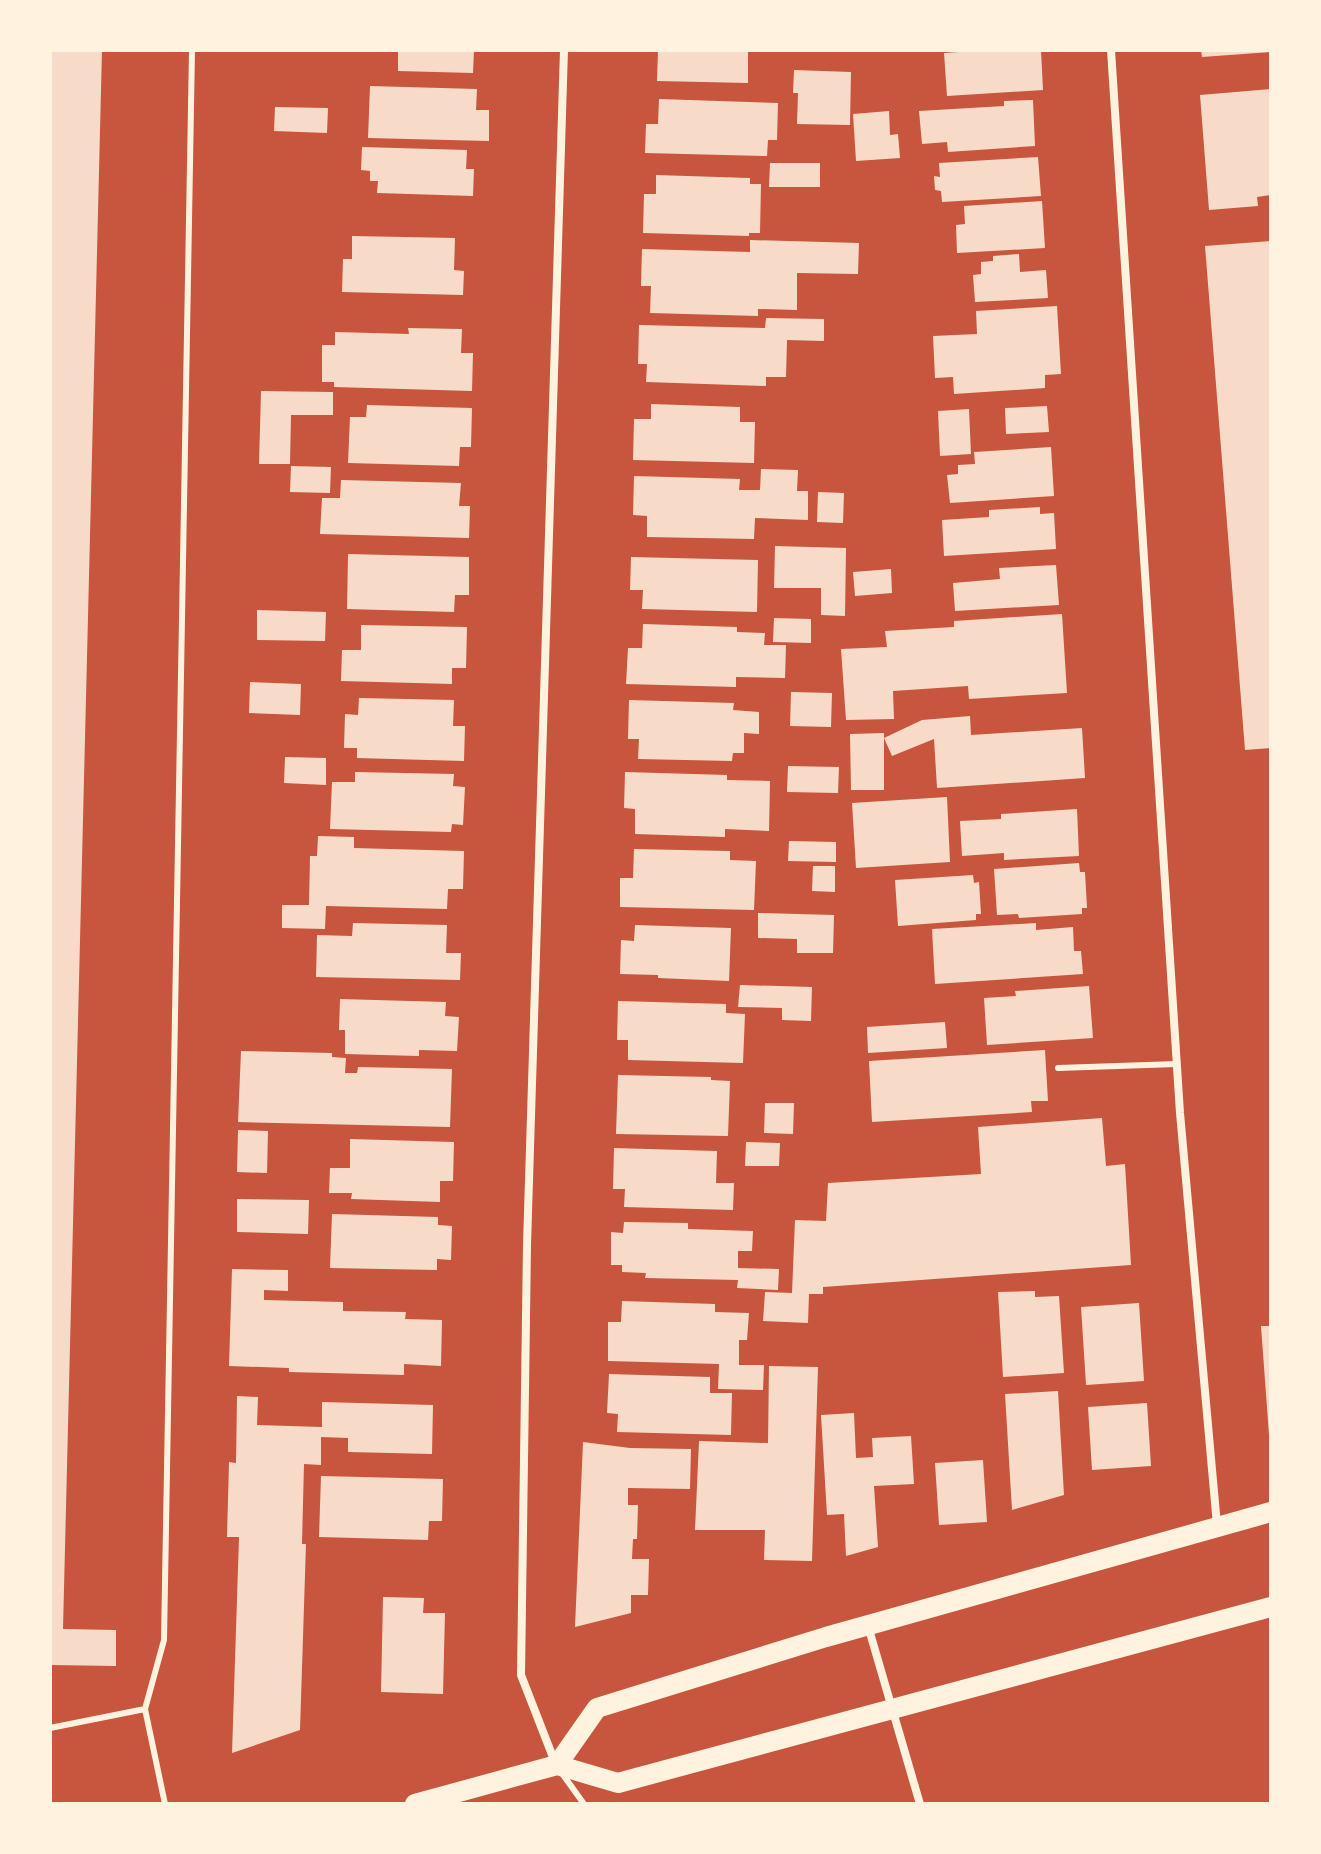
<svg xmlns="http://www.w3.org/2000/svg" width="1321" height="1854" font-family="'DM Sans',sans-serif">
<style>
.building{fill:#f7dbc8}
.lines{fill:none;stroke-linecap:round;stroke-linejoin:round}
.service{stroke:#fff3e0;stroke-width:6}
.minor{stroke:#fff3e0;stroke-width:8}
.primary{stroke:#fff3e0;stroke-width:20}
</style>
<rect width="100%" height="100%" fill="#c8553d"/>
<path class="building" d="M50 50H102L63 1629 116 1630V1666L50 1665Z
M398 50H474L473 73 398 71Z
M658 50H748V83L657 81Z
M988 50H1041L1043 90 947 96 944 53Z
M1201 50H1271V52L1202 57Z
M794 70 851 72 850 125 797 124 798 93H793Z
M370 86 477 89 476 110H489V141L368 138Z
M1271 89V195L1257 197 1258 206 1209 210 1200 95Z
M659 99 778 103 777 140H768L767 156 645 153 646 124H658Z
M1033 100 1035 146 948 152 947 142 922 144 919 111 1004 106V101Z
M275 107 328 108 327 133 274 131Z
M889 111 890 135 898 134 900 158 856 161 853 114Z
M362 147 467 150 466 169H474L473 196 377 193 378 181H370V171L361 170Z
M1038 157 1041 196 942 202 941 191 935 190 934 176 940 177 939 163Z
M770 163H820V187H769Z
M656 175 750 178V184H761L760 233H749V236L643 233 644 194H656Z
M1042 201 1045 248 957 253 956 225 965 224 964 206Z
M352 236 455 238 454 270 464 271 463 295 342 292 343 259H352Z
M750 240 859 243 858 274 797 273V310L758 309V316L650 313 651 286H641L642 249 750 252Z
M1271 241V748L1245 750 1205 246Z
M1019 254 1020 272 1046 270 1048 298 975 302 973 275 981 274V262L993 261V256Z
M1057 306 1061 374 1045 375V388L954 394 953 377 935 378 933 336 977 334 976 311Z
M766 318 824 319V341L787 340 786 377H766V386L646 382 647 364H638L639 325 765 328Z
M408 328 462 329 461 353H473L472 391 334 387V382H322V345H335V332L409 334Z
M261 391 333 392V415H291L290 464H259Z
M651 404 740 407V422H755L754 463 633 460 634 419H651Z
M367 405 472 408 471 447H460L459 466 348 463 350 417H366Z
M1047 406 1049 432 1006 434 1005 408Z
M969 409 971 454 940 456 938 411Z
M1051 447 1054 496 950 503 947 475 958 474V465L975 464 974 452Z
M291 466 331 467 330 493 290 492Z
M761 469 798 470 797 491H808V520L755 518 754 539 647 537V516L633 515 634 476 740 479 739 490H760Z
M341 480 461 483 459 506H470L469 538 320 534 322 498H340Z
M818 492 844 493 843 523 817 522Z
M1040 507V514L1054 513 1056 549 944 556 942 520 989 517V510Z
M775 546 846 548 845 616 821 615V588H774Z
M348 554 469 557V595H455L454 612 347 609Z
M631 557 758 560 757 612 642 609 643 590H630Z
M1056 565 1059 605 955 611 953 583 1000 579 999 568Z
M891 569 892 593 855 596 853 572Z
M257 610 326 612 325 641 257 640Z
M1062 614 1067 693 969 699 968 686 893 691 894 719 846 720 841 649 887 647 885 631 954 627V621Z
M774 618 811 619V643L773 642Z
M643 624 737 627V632L765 633 764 645H786L785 678 736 677V687L626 684 628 648H642Z
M361 625 467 627 466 668H452V684L341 681 342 650H361Z
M250 682 301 684 300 715 249 713Z
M791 692 832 693 831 727 790 726Z
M359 698 454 700 453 726H465L464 761 357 758V748H344L345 714 358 715Z
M629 700 734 703 733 710 759 712V734L744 733V753H733L732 761 638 759 639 739H628Z
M970 716 971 735 1082 728 1085 778 937 788 934 739 892 756 884 738V790H851L850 734 884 733V738L922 720Z
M285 757 326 758V785L284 783Z
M788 766 839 767 838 793 787 792Z
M355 772 454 774 453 786 465 787 463 825 452 824 451 832 330 829 332 782H355Z
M625 772 727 775V780L770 781 769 831 725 829V837L635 834V809L624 808Z
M947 797 950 862 856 868 852 803Z
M1077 809 1079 856 1004 860V853L962 856 960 821 1001 819V814Z
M318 836 354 837V848L464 851 463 889H448L447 909 326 906 325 929 282 928V905H309L310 856H317Z
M789 841 836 842V862L788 861Z
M634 849 730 851V860L756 861 754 910 620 907V878H633Z
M1079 863 1080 872H1085L1087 908H1082V914L1019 918 1018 914 997 915 994 869Z
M813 866H835V892L812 891Z
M973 875 974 883 979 882 981 914H976V920L898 926 895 880Z
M758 913 834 915 833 953H797V939L758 938Z
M353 923 447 925 446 953H461L460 980 316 977 317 935 352 936Z
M1036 923V930L1073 927 1074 951H1081L1083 974 935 984 932 929Z
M635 925 731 928 729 981 658 978V975L620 974 621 940 634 941Z
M740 985 812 987 811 1021 782 1020V1008L738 1007Z
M1089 986 1093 1038 987 1045 984 998 1016 996 1015 991Z
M340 999 446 1002 445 1016 459 1017 457 1051 419 1050V1056L345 1054V1030H339Z
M618 1001 726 1004V1013L745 1014 743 1063 628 1060V1040H617Z
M945 1022 947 1048 868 1053 867 1027Z
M1045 1050 1048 1101H1031L1032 1112 872 1122 869 1061Z
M241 1051 332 1053V1057L346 1058 345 1073H357L358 1067 452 1069 450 1127 238 1122Z
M618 1075 711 1077V1080L730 1081 728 1136 616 1134Z
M765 1103H794L793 1134 764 1133Z
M1102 1118 1106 1166 1125 1164 1131 1265 823 1287V1294H809L808 1323 763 1321 765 1292 792 1293 795 1220 826 1221 828 1183 981 1174 978 1127Z
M238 1130 268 1131 267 1173 237 1172Z
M350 1139 454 1142 453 1181H440V1202L351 1199 352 1193H329L330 1168H350Z
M746 1142 780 1143 779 1166H745Z
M614 1148 717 1151 716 1183H734L733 1210 624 1207 625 1189H613Z
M237 1199 309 1200 308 1234 237 1232Z
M332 1214 438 1217V1225L452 1226 451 1260 437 1259V1270L330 1268Z
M624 1222 688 1223V1229L753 1231 752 1251H738V1268L779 1269 778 1290 737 1288 738 1280 645 1278 646 1273 622 1272V1265H611V1232L623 1233Z
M232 1269 288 1270V1291L264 1290V1300L343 1302V1311L406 1312 405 1319 442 1320 441 1366 404 1364V1375L289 1372V1368L229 1366Z
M1035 1291V1297L1059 1296 1064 1373 1003 1377 998 1292Z
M622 1301 715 1304V1312L749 1313 747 1340H739V1365H764L763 1390 718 1389 719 1364 608 1361V1322H621Z
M1139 1303 1144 1381 1086 1385 1081 1307Z
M1261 1326H1271V1434L1269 1435Z
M769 1366 818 1367 812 1561 764 1560 765 1530H695L699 1441 768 1443Z
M609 1374 710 1377V1393H732L731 1435 617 1432 618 1414 607 1413Z
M1058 1391 1064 1495 1012 1510 1005 1394Z
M237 1396 258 1397 257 1425 322 1427V1402L433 1405 432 1454 348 1452V1438L321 1437V1465L304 1464 302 1544H306L300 1730 232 1753 239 1537H227L229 1462 236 1463Z
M1147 1403 1151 1466 1092 1470 1088 1407Z
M854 1413 856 1458 873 1457 872 1438 911 1436 914 1484 874 1486 878 1547 846 1556 844 1514 827 1515 821 1415Z
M583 1442 630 1448 691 1449 690 1489 628 1488V1505H638L637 1539H633L632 1559H649L648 1595H631V1613L575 1627Z
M983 1460 987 1522 939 1525 935 1463Z
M321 1476 443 1479 442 1521H429L428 1540 319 1537Z
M383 1597 424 1598 423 1613H445L443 1694 381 1692Z"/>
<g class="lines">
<path class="service" d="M1058 1068 1177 1064
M145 1709 165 1804
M50 1728 145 1709 164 1640 192 50
M561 1772 584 1804"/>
<path class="minor" d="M1111 50 1180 1113 1217 1525
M868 1626 920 1804
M556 1765 521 1675 527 1245 564 50"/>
<path class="primary" d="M557 1765 597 1708 826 1637 1271 1512
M415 1804 557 1765 618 1783 1271 1607"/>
</g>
<rect width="1321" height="1854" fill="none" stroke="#fff3e0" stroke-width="104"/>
</svg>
